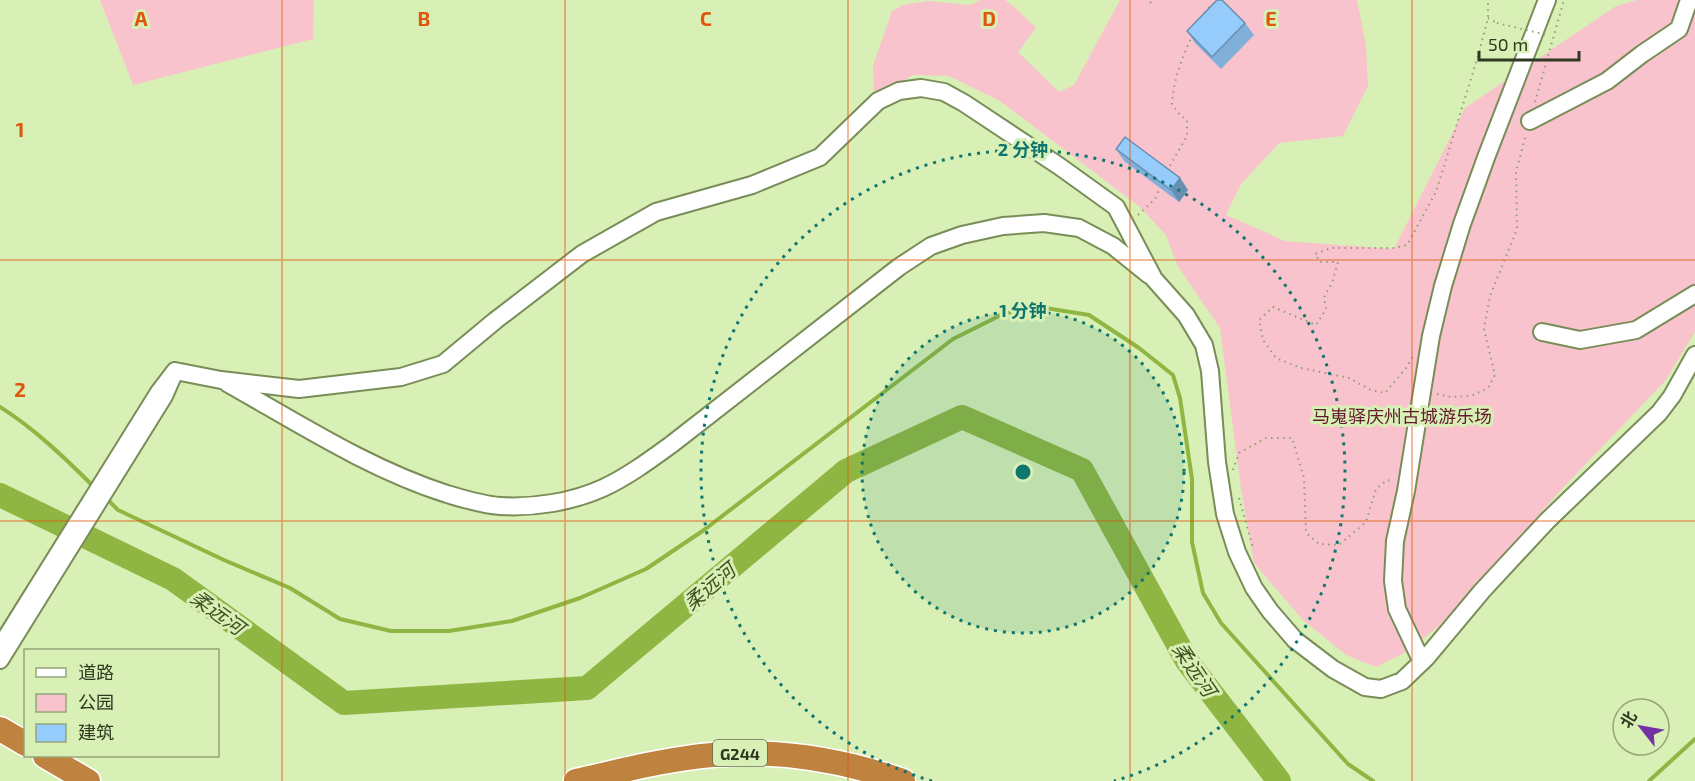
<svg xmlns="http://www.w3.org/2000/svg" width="1695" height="781" font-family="'Exo 2','Noto Sans SC',sans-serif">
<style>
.green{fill:#f9c3cd}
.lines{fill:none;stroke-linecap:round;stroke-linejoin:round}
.stream{stroke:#8fb643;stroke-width:4}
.river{stroke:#8fb643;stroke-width:24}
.minor-casing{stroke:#788d57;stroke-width:20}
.highway-casing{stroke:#fff;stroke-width:27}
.path{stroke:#8e9f74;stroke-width:2;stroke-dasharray:1.5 4.5;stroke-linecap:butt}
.minor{stroke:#fff;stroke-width:16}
.highway{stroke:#bf823f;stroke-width:24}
.path-bridge{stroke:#8e9f74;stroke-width:2;stroke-dasharray:1.5 4.5;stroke-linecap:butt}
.wall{fill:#80afd9}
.shaded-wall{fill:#688fb0}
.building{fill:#95ccfc;stroke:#688fb0;stroke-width:1.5}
.grid{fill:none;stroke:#df570d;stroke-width:1.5;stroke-opacity:0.55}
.ring{fill:none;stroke:#0f766e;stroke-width:3;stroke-dasharray:3 6}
.labels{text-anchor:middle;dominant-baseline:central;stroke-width:6;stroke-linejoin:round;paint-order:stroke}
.shield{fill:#d8efb5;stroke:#626f4d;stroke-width:1.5}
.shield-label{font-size:16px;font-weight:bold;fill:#2f3821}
.park-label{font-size:18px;fill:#631930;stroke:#d8efb5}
.water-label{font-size:20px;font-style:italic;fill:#3f4f22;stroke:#d8efb5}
.grid-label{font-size:20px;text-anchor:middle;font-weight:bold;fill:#df570d;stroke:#d8efb5;stroke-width:6;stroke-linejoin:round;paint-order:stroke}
.centre{fill:#0f766e;stroke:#d8efb5;stroke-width:3}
.ring-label{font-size:18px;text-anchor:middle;font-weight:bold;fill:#0f766e;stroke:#d8efb5;stroke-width:6;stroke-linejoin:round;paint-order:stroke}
</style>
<rect width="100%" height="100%" fill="#d8efb5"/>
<path class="green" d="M100 0H314L313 39 133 85Z
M980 0H1005L1013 6 1036 28 1018 52 1059 92 1074 85 1120 0H1357L1366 46 1368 86 1343 136 1279 143 1241 184 1226 215 1285 241 1394 249 1465 108 1616 6 1637 0H1695V332L1665 381 1561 490 1439 626 1406 652 1376 667 1346 655 1302 619 1254 563 1241 489 1220 328 1177 265 1166 235 1140 207 1000 101 949 76 913 75 874 96 873 66 892 11 903 5 928 1 970 5Z"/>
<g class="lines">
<path class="stream" d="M0 407C35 429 66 459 95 488
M105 497 118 510 224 560 290 588 340 619 391 631H449L512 621 580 598 646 569 704 530 953 339 1005 313 1039 307 1089 315 1139 348 1173 375 1180 398 1192 479V542L1203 593 1221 623 1348 764 1373 781
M1649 781 1695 739"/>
<path class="river" d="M0 495 173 579 344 703 587 688 846 471 962 417 1082 470 1187 661 1279 781"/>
<g class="minor-casing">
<path id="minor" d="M1530 121 1607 81 1642 54 1679 29 1689 0
M1542 332 1580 340 1636 330 1695 294
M175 371 221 380 299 389 401 377 443 364 496 320 582 254 656 212 752 185 820 157 878 101 899 91 921 88 944 92 964 103 1059 166 1116 207 1154 279 1186 315 1204 345 1210 371 1217 462 1225 514 1237 552 1254 588 1270 611 1295 640 1333 669 1365 687 1381 689 1402 681 1426 658 1482 591 1547 521 1659 413 1672 396 1695 355
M227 383C298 423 369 469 447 494 464 499 483 505 500 506 534 508 572 502 603 488 627 477 650 460 672 444L899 267 931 246 962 235 1003 226 1044 223 1079 228 1113 246 1149 275
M0 647 159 392 175 371 164 396 0 660
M1422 662 1397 609 1393 581 1395 541 1406 491 1431 336 1443 286 1462 224 1487 155 1547 0"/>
</g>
<g class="highway-casing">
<path id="highway" d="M0 729 26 744
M45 756 88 781
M576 781C621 771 666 759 712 755 777 749 842 760 903 781"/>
</g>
<path class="path" d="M1150 3 1153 0
M1205 13 1211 5 1216 3
M1488 18 1497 23
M1535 102 1564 0
M1167 171 1187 136V120L1180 115 1172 104C1173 81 1182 58 1192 36
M1138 215 1155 199 1160 187
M1412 357 1407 367 1385 393 1371 390 1349 378 1301 368 1276 358 1263 340 1259 320 1273 307 1316 325 1326 309 1324 297 1332 283 1338 262H1320L1315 254 1331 248H1395L1407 245 1436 192 1478 56 1488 18V0
M1437 394 1451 397 1471 396 1488 388 1495 375 1484 329 1490 296 1517 229 1516 172 1526 134
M1233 470 1239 453 1266 438H1292L1304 478 1306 533 1319 544 1339 545 1366 522 1376 489 1387 480 1392 481
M1239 498 1253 548"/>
<use href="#minor" class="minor"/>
<use href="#highway" class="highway"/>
<path class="path-bridge" d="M1497 23 1547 35"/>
</g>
<path class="wall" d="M1245 23 1254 35 1221 69 1195 43 1187 31Z
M1116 149 1180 178 1188 190 1179 202 1124 161Z"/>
<path class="shaded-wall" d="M1180 178 1188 190 1179 202 1171 190Z"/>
<path class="building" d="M1217 0H1222L1245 23 1212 57 1187 31Z
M1125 137 1180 178 1171 190 1116 149Z"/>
<path class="grid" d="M282 0V781M565 0V781M848 0V781M1130 0V781M1412 0V781M0 260H1695M0 521H1695"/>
<circle cx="1023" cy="472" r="161" fill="#0f766e" fill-opacity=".12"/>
<g class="ring">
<circle cx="1023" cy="472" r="161"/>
<path d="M932 781A322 322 0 1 1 1114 781"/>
</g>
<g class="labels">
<rect class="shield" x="713" y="740" width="54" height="26" rx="4.5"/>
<g class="shield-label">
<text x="740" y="753">G244</text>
</g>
<g class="park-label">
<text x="1402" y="416">马嵬驿庆州古城游乐场</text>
</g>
<g class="water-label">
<text transform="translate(709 586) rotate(-40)">柔远河</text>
<text transform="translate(218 612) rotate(36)">柔远河</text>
<text transform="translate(1195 669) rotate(56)">柔远河</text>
</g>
</g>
<g class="grid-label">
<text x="141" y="26">A</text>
<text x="424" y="26">B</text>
<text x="706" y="26">C</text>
<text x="989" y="26">D</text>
<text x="1271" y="26">E</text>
<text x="20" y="137">1</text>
<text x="20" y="397">2</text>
</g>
<circle cx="1023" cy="472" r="9" class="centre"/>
<g class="ring-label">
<text x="1023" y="156">2 分钟</text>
<text x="1023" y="317">1 分钟</text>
</g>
<rect x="24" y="649" width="195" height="108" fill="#d8efb5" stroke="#94a67a" stroke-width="1.5"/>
<rect x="36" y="668" width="30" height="9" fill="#ffffff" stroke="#94a67a" stroke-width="1.5"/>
<text x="78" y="679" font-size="18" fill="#2f3821">道路</text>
<rect x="36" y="694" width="30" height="18" fill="#f9c3cd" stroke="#94a67a" stroke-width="1.5"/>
<text x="78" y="709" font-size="18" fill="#2f3821">公园</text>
<rect x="36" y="724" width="30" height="18" fill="#95ccfc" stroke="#94a67a" stroke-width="1.5"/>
<text x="78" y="739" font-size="18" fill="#2f3821">建筑</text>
<g transform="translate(1641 727) rotate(301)"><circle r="28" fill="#d8efb5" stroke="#94a67a" stroke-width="1.5"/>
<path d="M0-4.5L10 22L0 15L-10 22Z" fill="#7231a5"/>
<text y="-9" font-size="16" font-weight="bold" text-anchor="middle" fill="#2f3821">北</text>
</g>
<path d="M1479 51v9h100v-9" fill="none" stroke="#2f3821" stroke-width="3"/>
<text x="1488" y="51" font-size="18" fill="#2f3821" stroke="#d8efb5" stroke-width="4.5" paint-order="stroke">50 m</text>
</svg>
